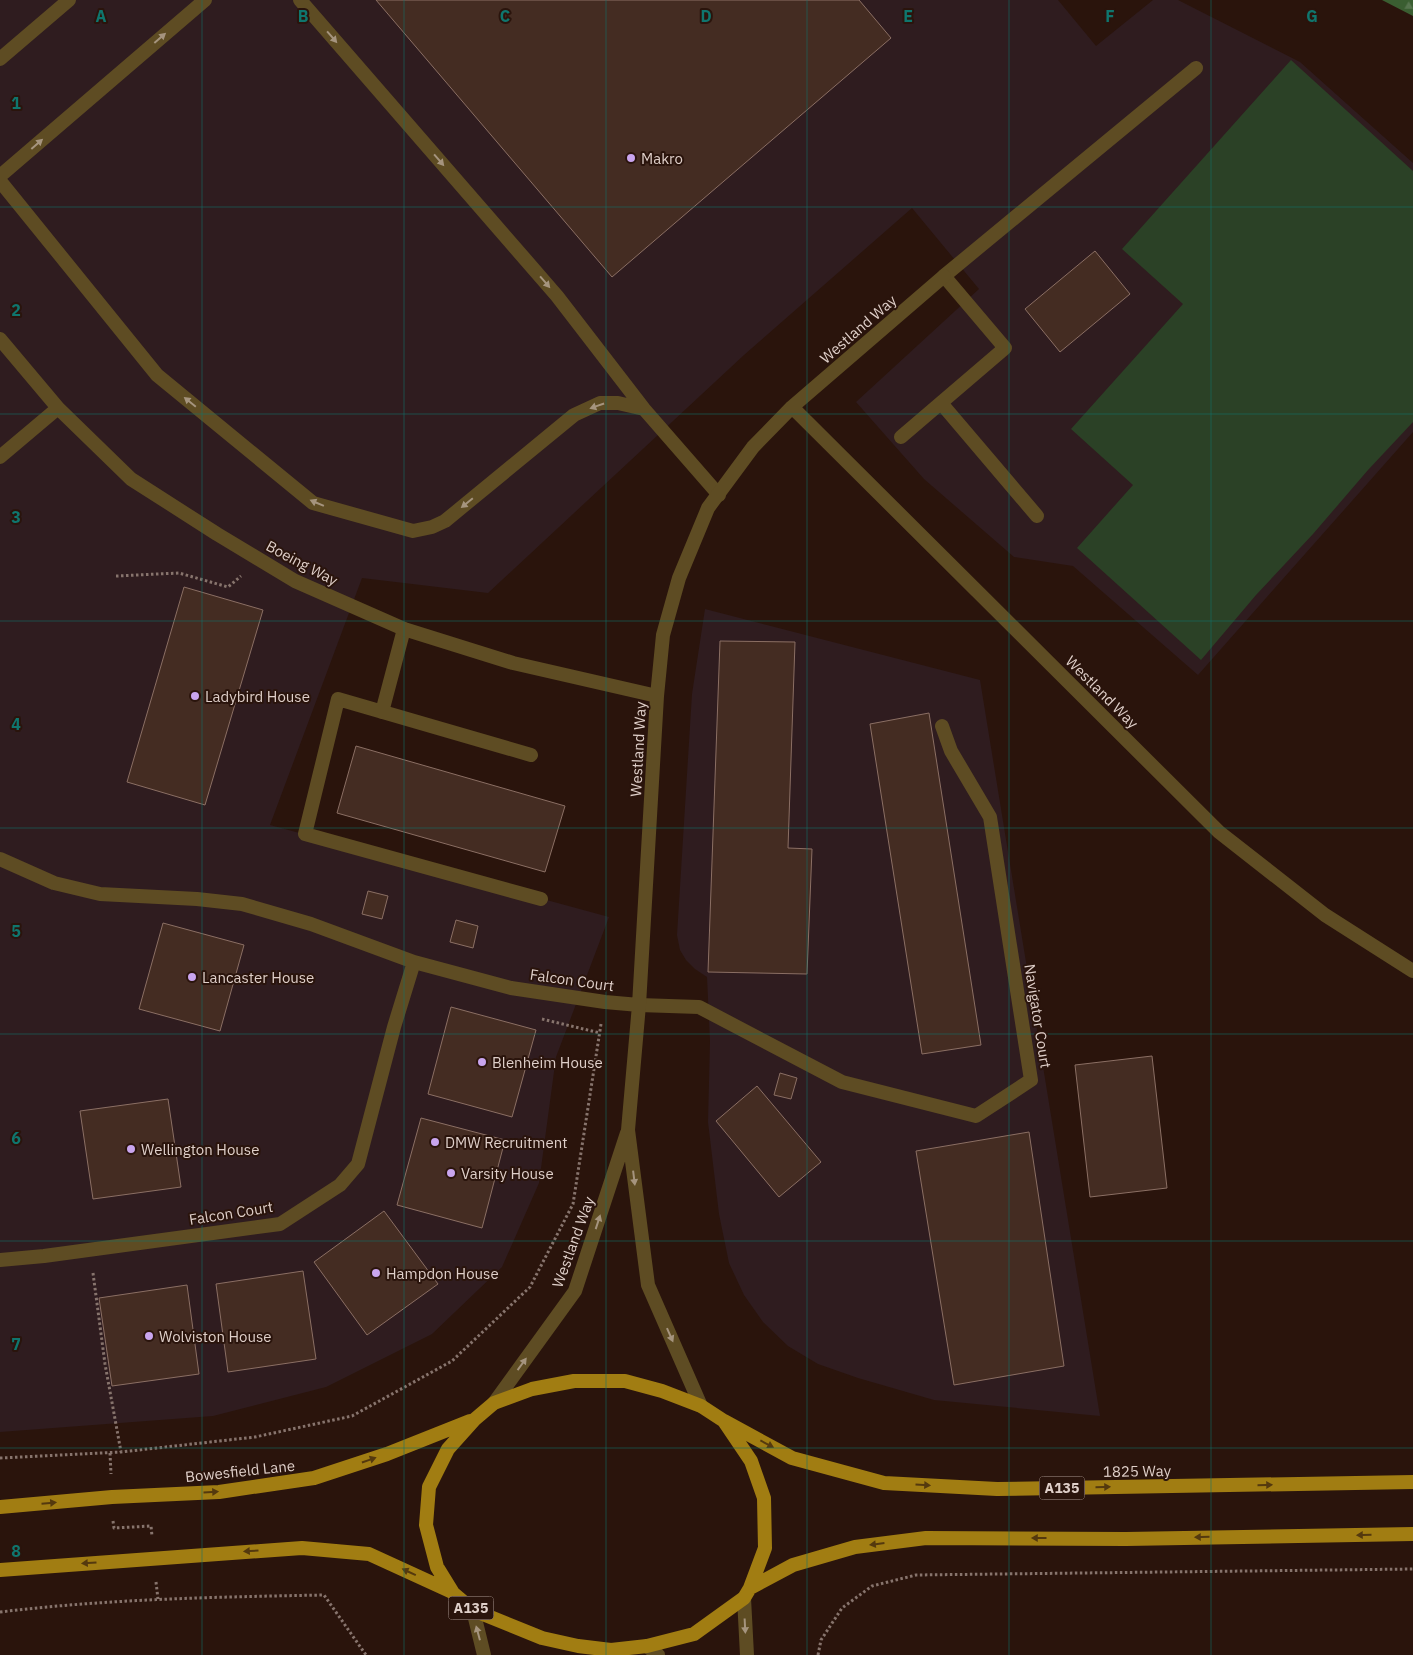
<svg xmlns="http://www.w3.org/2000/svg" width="1413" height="1655" font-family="'IBM Plex Sans',sans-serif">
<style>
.commercial{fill:#2f1c1f}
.grass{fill:#2b4126}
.forest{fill:url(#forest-firs)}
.building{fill:#442c22;stroke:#8b6f64}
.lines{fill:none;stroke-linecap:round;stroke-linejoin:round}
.path{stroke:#87746d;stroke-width:3;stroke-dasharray:2.5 2.5;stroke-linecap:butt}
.service{stroke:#5e4c23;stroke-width:14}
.minor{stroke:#5e4c23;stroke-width:14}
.tertiary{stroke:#5e4c23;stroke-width:14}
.primary{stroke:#a17d12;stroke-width:14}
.oneway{fill:#a5947e}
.oneway2{fill:#54390e}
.grid{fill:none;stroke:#0f766e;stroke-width:1;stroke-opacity:0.55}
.poi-dot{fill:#c9a5ee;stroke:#2a140c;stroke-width:2}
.labels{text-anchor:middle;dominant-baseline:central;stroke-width:4;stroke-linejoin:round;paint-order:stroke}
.shield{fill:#2a140c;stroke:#a99790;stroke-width:1}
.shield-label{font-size:14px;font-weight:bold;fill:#dfcfc9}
.poi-label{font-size:15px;fill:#dfcfc9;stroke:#2a140c;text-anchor:start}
.street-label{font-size:15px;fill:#dfcfc9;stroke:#2a140c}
.grid-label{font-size:16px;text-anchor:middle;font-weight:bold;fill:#0f766e;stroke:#2a140c;stroke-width:4;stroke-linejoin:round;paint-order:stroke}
</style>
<defs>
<pattern id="forest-firs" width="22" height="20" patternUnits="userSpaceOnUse" patternTransform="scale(1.25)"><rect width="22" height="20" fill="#3a5e31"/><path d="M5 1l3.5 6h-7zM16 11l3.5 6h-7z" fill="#56744e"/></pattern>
</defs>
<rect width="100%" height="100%" fill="#2a140c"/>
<path class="commercial" d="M0 0H1058L1096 46 1153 0H1178L1300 62 1413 163V432L1198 675 1073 566 1014 557 924 479 856 402 979 289 912 208 744 355 488 593 362 578 270 825 609 917 556 1057 539 1183 502 1267 432 1334 326 1387 213 1416 0 1432Z
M705 609 980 680 1100 1416 934 1400 858 1378 818 1364 788 1346 763 1322 744 1295 729 1263 719 1214 708 1122 710 1041 707 977 695 969 686 960 680 950 677 935 692 694Z"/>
<path class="grass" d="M1291 60 1413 171V422L1368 470 1313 534 1256 595 1201 660 1077 548 1133 485 1071 429 1183 304 1122 249Z"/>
<path class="forest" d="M1382 0H1413V16Z"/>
<path class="building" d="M376 0H859L891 38 612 277Z
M1095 251 1130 294 1060 352 1025 309Z
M184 587 263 610 205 805 127 782Z
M720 641 795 642 788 848 812 849 807 974 708 972Z
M929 713 981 1045 922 1054 870 724Z
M356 746 565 806 545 872 337 813Z
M368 891 388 896 382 919 362 914Z
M456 920 478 926 473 948 450 942Z
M163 923 244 945 220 1031 139 1009Z
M451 1007 536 1030 512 1117 428 1094Z
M1152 1056 1167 1188 1090 1197 1075 1065Z
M780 1073 797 1078 791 1099 774 1095Z
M757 1086 821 1162 779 1197 716 1121Z
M168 1099 181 1187 93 1199 80 1111Z
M421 1118 505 1140 482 1228 397 1205Z
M1029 1132 1064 1366 954 1385 916 1151Z
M384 1211 438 1284 367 1335 314 1262Z
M303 1271 316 1359 228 1372 216 1284Z
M187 1285 199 1374 112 1386 99 1298Z"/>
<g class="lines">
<path class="path" d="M116 576 179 573 228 587 241 576
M542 1019 600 1033
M93 1273 105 1364 121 1452
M110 1453 111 1474
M0 1458 121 1452 255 1437 352 1416 452 1361 530 1287 573 1204 601 1024
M113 1521 114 1528 151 1526 152 1536
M156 1582 158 1599
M0 1612C108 1599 215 1597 324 1595L366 1655
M818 1655 821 1640 842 1608 872 1586 916 1575 1413 1569"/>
<path class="service" d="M300 0 557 296 644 409 719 495
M0 176 205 0
M0 181 157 375 313 503 413 531 432 527 445 521 574 415 600 403H618L644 409
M941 403 1037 516
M901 437 1005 348 944 276 1196 68
M382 712 404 629
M531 755 338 699 305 834 541 899
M639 1005 699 1007 842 1082 976 1116 1031 1080 990 817 951 751 942 726"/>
<path class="minor" d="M0 59 69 0
M0 339 58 408 131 479 217 534 295 581 404 629 513 663 657 696
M792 407 1219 832 1325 915 1413 971
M0 457 58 408
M0 859 54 883 100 894 197 899 242 904 311 924 414 962 511 988 605 1002 639 1005
M0 1260 44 1256 280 1224 340 1185 358 1164 394 1027 414 962
M494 1403 575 1291 627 1133
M701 1406 648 1285 628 1130 639 1005 657 696 663 635 679 578 708 508 753 447 792 407 944 276
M473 1610 484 1655"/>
<path class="tertiary" d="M744 1598 747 1655
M647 1646 658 1655"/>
<path class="primary" d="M724 1421 751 1461 764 1498 765 1548 750 1588 744 1598 694 1634 647 1646 611 1650 578 1646 542 1638 473 1610 453 1593 437 1567 426 1525 429 1487 448 1449 474 1420 494 1403 532 1389 574 1381H625L662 1391 701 1406 724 1421 792 1458 884 1483 997 1489 1413 1482
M0 1507 112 1497 219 1492 314 1478 387 1454 470 1421
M0 1570 302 1548 369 1554 452 1592
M750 1588 793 1565 855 1547 926 1538 1126 1539 1413 1534"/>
</g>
<defs><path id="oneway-solid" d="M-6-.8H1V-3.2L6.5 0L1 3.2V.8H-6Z" transform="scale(1.25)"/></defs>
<g class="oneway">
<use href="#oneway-solid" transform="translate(332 37) rotate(49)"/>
<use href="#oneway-solid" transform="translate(160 38) rotate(-41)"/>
<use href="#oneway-solid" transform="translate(37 144) rotate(-41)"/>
<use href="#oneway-solid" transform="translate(439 160) rotate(49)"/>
<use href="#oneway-solid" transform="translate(545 282) rotate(49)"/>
<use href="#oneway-solid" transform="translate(190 402) rotate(-141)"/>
<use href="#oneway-solid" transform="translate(597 406) rotate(161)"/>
<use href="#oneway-solid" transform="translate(317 503) rotate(-157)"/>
<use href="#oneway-solid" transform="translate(467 503) rotate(141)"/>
<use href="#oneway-solid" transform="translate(634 1178) rotate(83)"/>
<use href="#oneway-solid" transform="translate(598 1222) rotate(-72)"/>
<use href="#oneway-solid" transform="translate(670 1335) rotate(66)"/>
<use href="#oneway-solid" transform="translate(522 1364) rotate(-54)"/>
<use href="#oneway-solid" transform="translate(745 1626) rotate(87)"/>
<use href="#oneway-solid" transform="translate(478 1633) rotate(-105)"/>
</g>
<g class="oneway2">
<use href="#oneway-solid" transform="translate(767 1444) rotate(28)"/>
<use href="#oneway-solid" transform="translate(369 1460) rotate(-19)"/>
<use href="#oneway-solid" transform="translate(923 1485) rotate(3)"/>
<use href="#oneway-solid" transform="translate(1265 1485) rotate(-1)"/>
<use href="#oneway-solid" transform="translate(1103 1487) rotate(-1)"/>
<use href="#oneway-solid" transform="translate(211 1492) rotate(-3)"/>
<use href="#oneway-solid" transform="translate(49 1503) rotate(-5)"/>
<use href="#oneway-solid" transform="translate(1364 1535) rotate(179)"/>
<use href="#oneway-solid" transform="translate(1202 1537) rotate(179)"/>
<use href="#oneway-solid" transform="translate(1039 1538) rotate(-180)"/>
<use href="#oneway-solid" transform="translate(877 1544) rotate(173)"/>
<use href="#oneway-solid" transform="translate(251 1551) rotate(176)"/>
<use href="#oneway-solid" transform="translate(89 1563) rotate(176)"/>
<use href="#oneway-solid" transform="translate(409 1572) rotate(-155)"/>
</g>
<path class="grid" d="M202 0V1655M404 0V1655M606 0V1655M807 0V1655M1009 0V1655M1211 0V1655M0 207H1413M0 414H1413M0 621H1413M0 828H1413M0 1034H1413M0 1241H1413M0 1448H1413"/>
<g class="poi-dot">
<circle cx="631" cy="158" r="5"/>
<circle cx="195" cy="696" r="5"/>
<circle cx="192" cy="977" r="5"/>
<circle cx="482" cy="1062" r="5"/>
<circle cx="435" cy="1142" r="5"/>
<circle cx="131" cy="1149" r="5"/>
<circle cx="451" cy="1173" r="5"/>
<circle cx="376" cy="1273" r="5"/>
<circle cx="149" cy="1336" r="5"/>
</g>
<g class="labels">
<g class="shield">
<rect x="1039.5" y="1476.5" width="45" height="23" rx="4"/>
<rect x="448.5" y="1596.5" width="45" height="23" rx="4"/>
</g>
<g class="shield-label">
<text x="1062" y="1488">A135</text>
<text x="471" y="1608">A135</text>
</g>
<g class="poi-label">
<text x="641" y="158">Makro</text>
<text x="205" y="696">Ladybird House</text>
<text x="202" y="977">Lancaster House</text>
<text x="492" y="1062">Blenheim House</text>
<text x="445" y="1142">DMW Recruitment</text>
<text x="141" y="1149">Wellington House</text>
<text x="461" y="1173">Varsity House</text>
<text x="386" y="1273">Hampdon House</text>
<text x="159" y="1336">Wolviston House</text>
</g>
<g class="street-label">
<text transform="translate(858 329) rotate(-41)">Westland Way</text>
<text transform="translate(302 563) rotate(28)">Boeing Way</text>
<text transform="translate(1102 692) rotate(45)">Westland Way</text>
<text transform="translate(638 749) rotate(-87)">Westland Way</text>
<text transform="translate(572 980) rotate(8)">Falcon Court</text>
<text transform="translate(1038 1016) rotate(81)">Navigator Court</text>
<text transform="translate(231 1213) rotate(-9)">Falcon Court</text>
<text transform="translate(573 1242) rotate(-70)">Westland Way</text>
<text transform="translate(240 1471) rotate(-6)">Bowesfield Lane</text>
<text transform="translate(1137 1471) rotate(-1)">1825 Way</text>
</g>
</g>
<g class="grid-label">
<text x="101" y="22">A</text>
<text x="303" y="22">B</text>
<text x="505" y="22">C</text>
<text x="706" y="22">D</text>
<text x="908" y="22">E</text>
<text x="1110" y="22">F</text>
<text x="1312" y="22">G</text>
<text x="16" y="109">1</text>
<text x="16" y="316">2</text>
<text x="16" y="523">3</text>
<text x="16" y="730">4</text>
<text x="16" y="937">5</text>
<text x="16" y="1144">6</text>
<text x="16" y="1350">7</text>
<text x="16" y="1557">8</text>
</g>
</svg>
